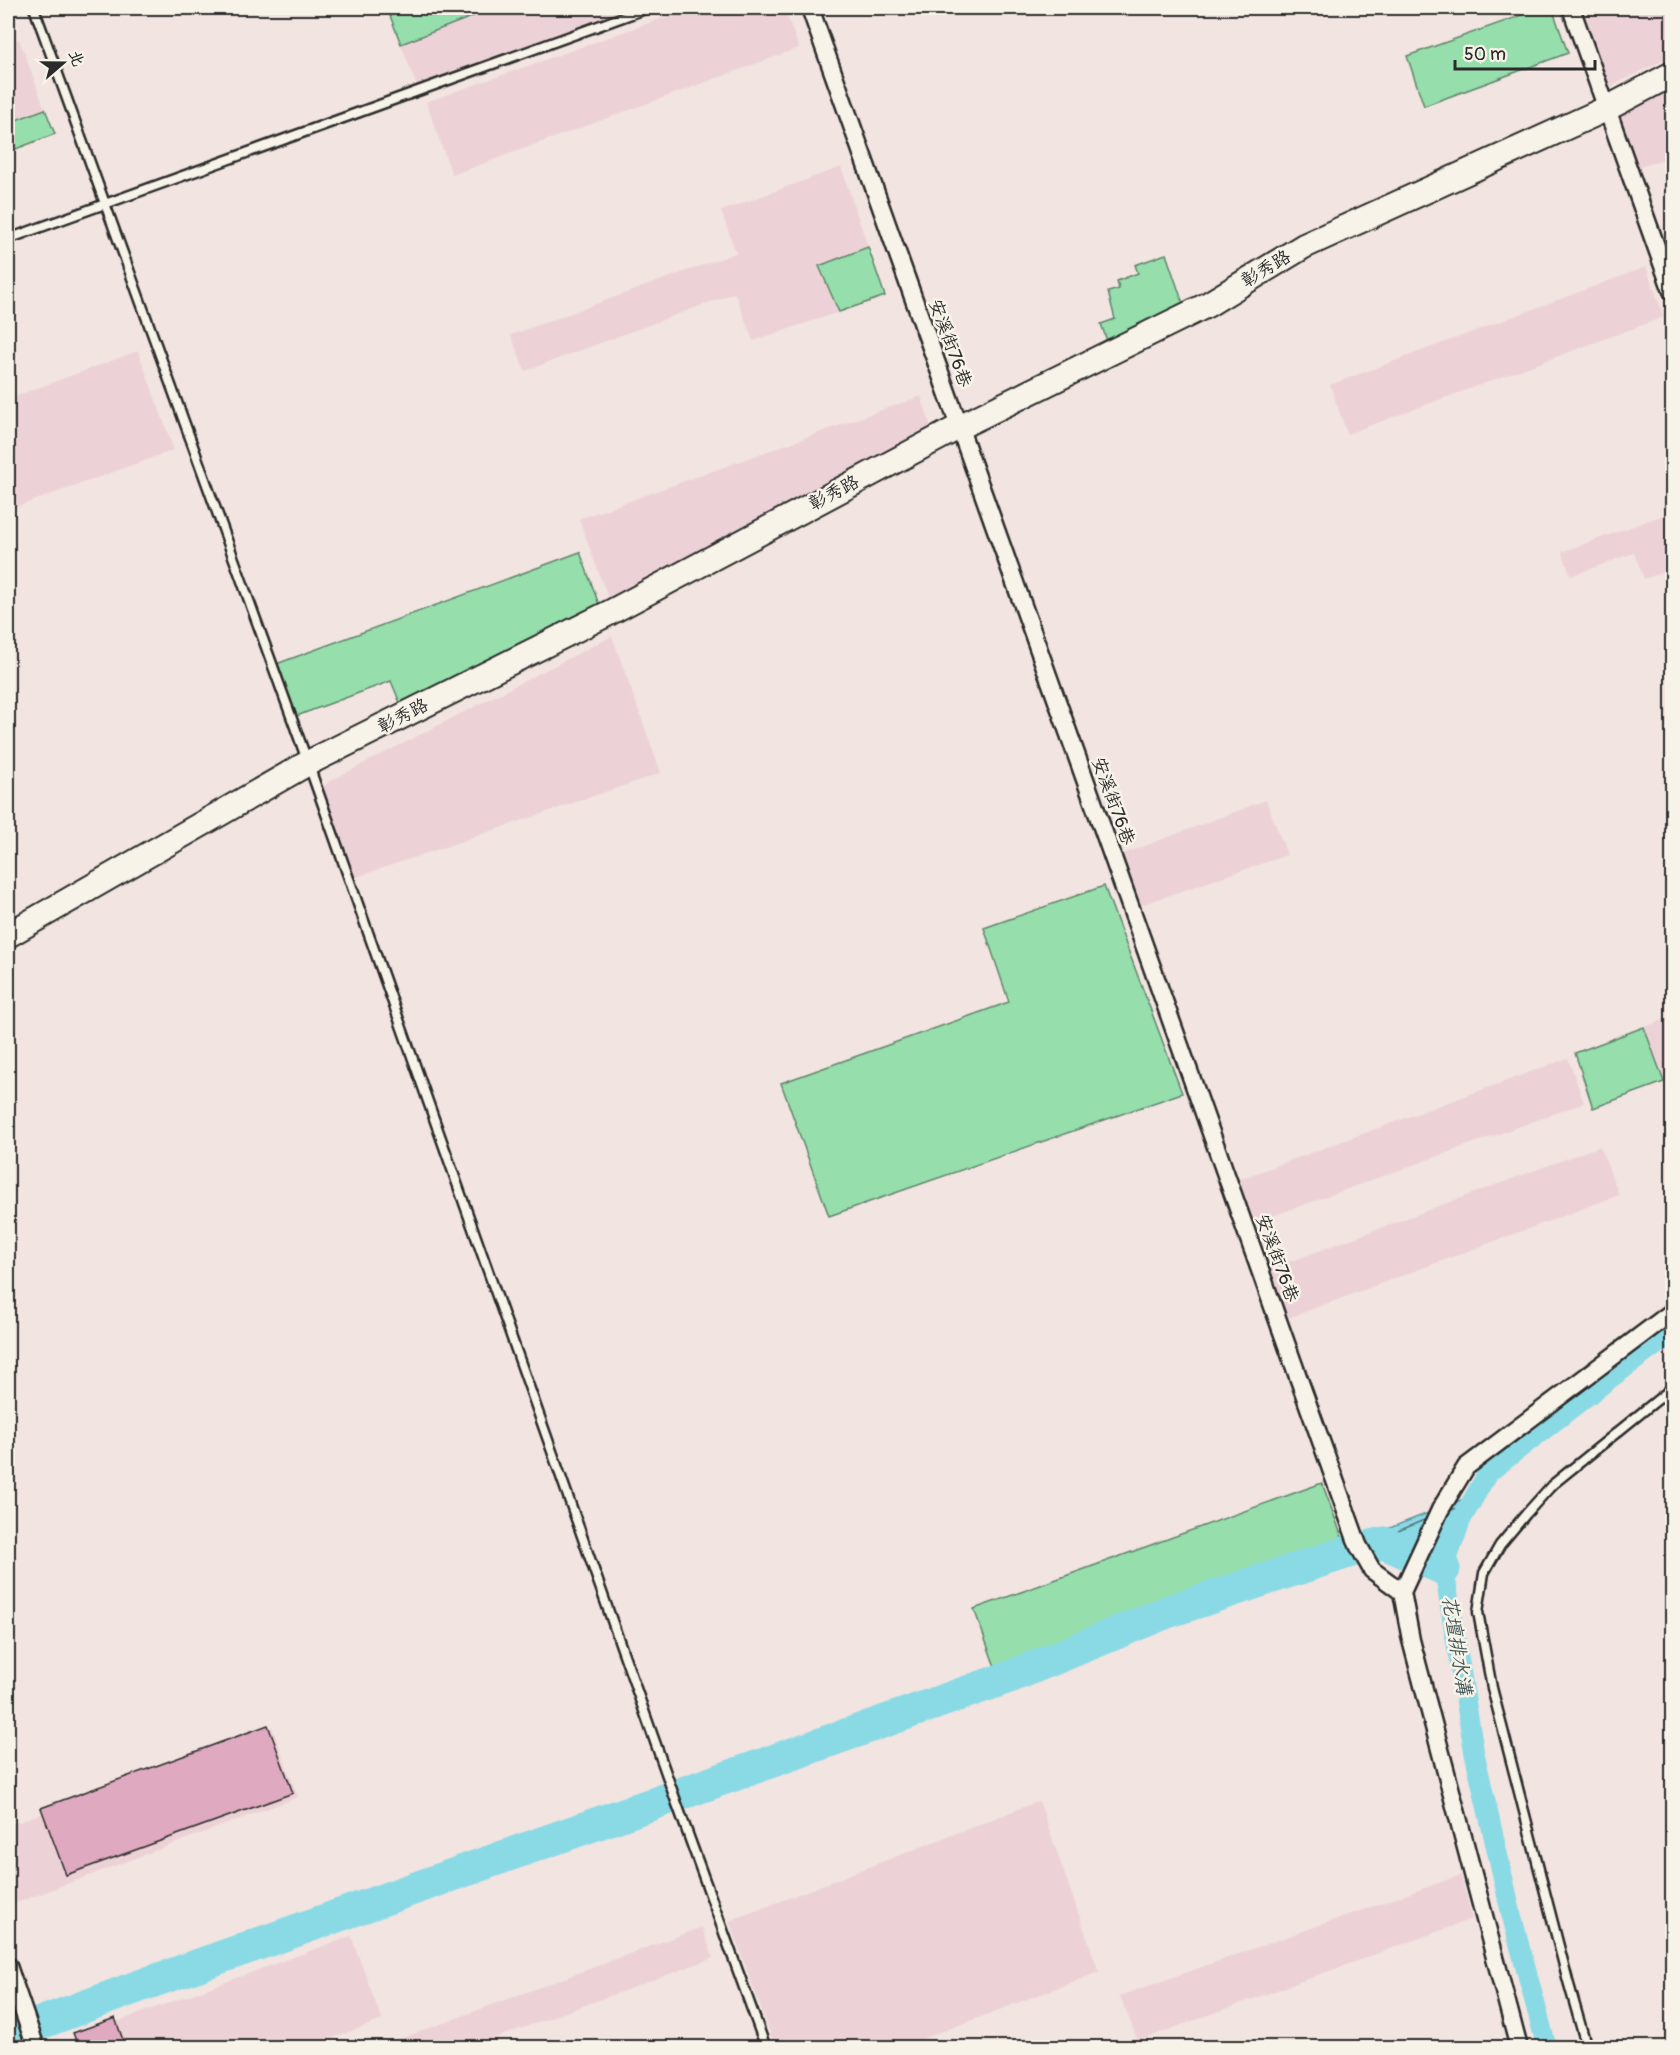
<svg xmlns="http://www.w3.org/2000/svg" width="1680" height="2055" font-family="Pangolin,'LXGW WenKai TC',sans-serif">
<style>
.built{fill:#ecd2d6}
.green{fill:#96deac;stroke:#60846c;stroke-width:1.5}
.water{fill:#8adae6;stroke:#64949b;stroke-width:1.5}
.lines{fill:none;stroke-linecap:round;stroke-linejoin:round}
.shore{stroke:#517176;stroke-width:1.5}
.canal{stroke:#8adae6;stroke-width:20}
.river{stroke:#8adae6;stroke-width:33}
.building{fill:#dfa9c0;stroke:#2b2b2b;stroke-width:1.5}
.lane-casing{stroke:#2b2b2b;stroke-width:13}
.street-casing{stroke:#2b2b2b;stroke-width:21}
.secondary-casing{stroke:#2b2b2b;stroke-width:28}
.lane{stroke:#f7f3e8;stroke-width:8}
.street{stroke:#f7f3e8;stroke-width:16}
.secondary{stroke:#f7f3e8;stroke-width:24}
.labels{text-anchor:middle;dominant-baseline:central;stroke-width:5;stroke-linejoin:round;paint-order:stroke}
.street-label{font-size:18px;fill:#2b2b2b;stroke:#f7f3e8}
.water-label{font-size:20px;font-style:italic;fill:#43575a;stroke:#f7f3e8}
</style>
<rect width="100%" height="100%" fill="#f2e4e0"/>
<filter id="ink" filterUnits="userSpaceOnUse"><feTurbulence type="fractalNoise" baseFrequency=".0167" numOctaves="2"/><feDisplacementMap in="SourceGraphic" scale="12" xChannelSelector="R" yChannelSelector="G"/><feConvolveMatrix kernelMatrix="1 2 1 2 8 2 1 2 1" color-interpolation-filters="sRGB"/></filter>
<g filter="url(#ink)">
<path class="built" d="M495 8H657L420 95 401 44Z
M691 8H784L799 48 452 175 426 102Z
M1570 8H1672V56L1607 88Z
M19 39 45 109 8 123V43Z
M1672 78V156L1631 170 1611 111Z
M841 167 868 247 819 266 839 312 753 341 735 293 525 371 511 335 736 253 721 211Z
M1646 267 1664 317 1347 434 1330 385Z
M138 351 174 450 8 510V399Z
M921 396 936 441 611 606 579 519Z
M1672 512V569L1644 579 1634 553 1571 576 1562 552Z
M612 636 661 773 348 880 321 790 328 782Z
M1266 800 1287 855 1132 908 1113 858Z
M1672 1017V1079L1664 1082 1644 1027Z
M1568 1058 1584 1103 1248 1225 1232 1182Z
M1600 1146 1619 1195 1283 1320 1265 1271Z
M272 1727 298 1797 8 1906V1826Z
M1039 1801 1099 1972 901 2047H775L729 1921Z
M1461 1875 1472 1919 1138 2041 1120 1996Z
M702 1927 713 1958 471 2047H390L389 2043Z
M351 1936 382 2020 308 2047 45 2048Z"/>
<path class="green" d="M387 8H495L401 44Z
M1542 8H1552L1568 53 1424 106 1407 56Z
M45 109 55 134 8 152V123Z
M868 247 885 296 839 312 819 266Z
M1166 254 1187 315 1111 352 1101 324 1115 319 1108 292 1119 289 1117 281 1138 273 1135 265Z
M580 552 602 613 405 715 391 681 291 718 271 666Z
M1104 886 1182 1093 829 1216 781 1083 1009 1002 984 928Z
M1644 1027 1664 1082 1593 1108 1575 1053Z
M1322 1483 1346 1548 998 1675 974 1609Z"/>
<path class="water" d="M1497 1475 1461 1520 1444 1569 1384 1543 1357 1549 1354 1542 1479 1493Z"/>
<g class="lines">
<path class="shore" d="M1412 1548 1390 1539 1389 1535 1424 1520
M1429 1556 1438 1560 1442 1558 1456 1518 1460 1511 1458 1508 1451 1510"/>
<path class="canal" d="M1547 2048 1512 1917 1474 1751 1444 1569 1461 1520 1488 1473 1604 1383 1672 1334"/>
<path class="river" d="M8 2035 137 1987 1012 1676 1167 1612 1357 1549 1384 1543 1444 1569"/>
</g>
<path class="building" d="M268 1725 293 1793 66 1875 41 1808Z
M115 2018 126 2048H79L73 2033Z"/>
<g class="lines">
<g class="lane-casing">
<path id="lane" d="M34 8 308 763 677 1804 766 2048
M8 239 648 8
M1587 2048 1568 1981 1492 1688 1478 1612 1484 1573 1500 1545 1526 1514 1552 1485 1672 1388"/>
</g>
<g class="street-casing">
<path id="street" d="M810 8 1358 1545 1372 1570 1402 1592
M1571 8 1672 291
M8 1966 36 2048
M1519 2048 1411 1640 1402 1592 1440 1510 1466 1467 1672 1312"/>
</g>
<g class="secondary-casing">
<path id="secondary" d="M8 935 308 763 609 613 959 427 1207 305 1304 246 1606 109 1672 74"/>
</g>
<use href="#lane" class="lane"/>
<use href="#street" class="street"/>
<use href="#secondary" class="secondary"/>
</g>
</g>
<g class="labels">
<g class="street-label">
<text transform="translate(1266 269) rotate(-31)">彰秀路</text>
<text transform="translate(950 343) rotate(70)">安溪街76巷</text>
<text transform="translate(834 493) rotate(-28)">彰秀路</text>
<text transform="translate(403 716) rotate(-27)">彰秀路</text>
<text transform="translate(1113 801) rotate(70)">安溪街76巷</text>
<text transform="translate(1277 1258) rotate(70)">安溪街76巷</text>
</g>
<g class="water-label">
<text transform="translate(1457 1645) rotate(81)">花壇排水溝</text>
</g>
</g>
<rect width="1680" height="2055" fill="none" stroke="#f7f3e8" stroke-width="30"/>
<rect x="15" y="15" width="1650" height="2025" fill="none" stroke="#2b2b2b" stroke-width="2" filter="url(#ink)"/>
<g transform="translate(63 63) rotate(70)" stroke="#f7f3e8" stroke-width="4.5" paint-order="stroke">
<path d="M0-4.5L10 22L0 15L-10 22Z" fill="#2b2b2b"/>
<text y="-9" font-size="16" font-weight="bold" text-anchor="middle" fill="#2b2b2b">北</text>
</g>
<path d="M1455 60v9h140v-9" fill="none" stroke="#2b2b2b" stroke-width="3"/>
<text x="1464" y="60" font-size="18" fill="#2b2b2b" stroke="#f7f3e8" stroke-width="4.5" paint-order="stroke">50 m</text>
</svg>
